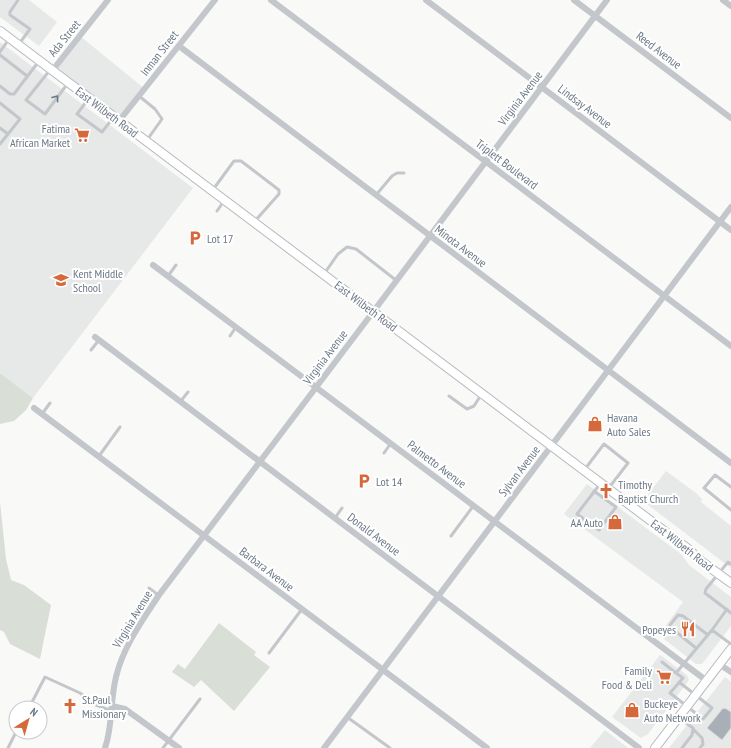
<svg xmlns="http://www.w3.org/2000/svg" width="731" height="748" font-family="'PT Sans Narrow',sans-serif">
<style>
.built{fill:#e7e8e8}
.green{fill:#d9ded7}
.building{fill:#a9afb6;stroke:#dbdbd9}
.lines{fill:none;stroke-linecap:round;stroke-linejoin:round}
.secondary-casing{stroke:#b6babf;stroke-width:10}
.service{stroke:#c3c6ca;stroke-width:3}
.minor{stroke:#c3c6ca;stroke-width:6}
.secondary{stroke:#fff;stroke-width:8}
.oneway{stroke:#6b7886}
.labels{text-anchor:middle;dominant-baseline:central;stroke-width:4;stroke-linejoin:round;paint-order:stroke}
.street-label{font-size:12px;fill:#6b7886;stroke:#fff}
.poi-label{font-size:12px;fill:#6b7886;stroke:#fff;text-anchor:start}
</style>
<rect width="100%" height="100%" fill="#f9f9f7"/>
<path class="built" d="M0 0H29L57 22 39 46 0 17Z
M80 36 145 89 119 121 52 71Z
M0 42 193 188 33 398 0 373Z
M666 471 696 493 702 499 701 502 731 526V568L643 501Z
M587 484 681 554 689 565 731 597V626L702 664H696L659 635 683 602 564 514Z
M660 655 687 675 689 680 648 734 641 738 612 717Z
M725 677 731 682V748H669Z
M605 730 628 748H590Z"/>
<path class="green" d="M0 373 33 398 26 410 14 421 0 424Z
M0 502 6 559 11 580 24 585 51 605 40 659 10 644 4 632 0 630Z
M219 623 256 652 254 655 270 667 234 711 201 680 194 687 172 672 178 664 185 669Z"/>
<path class="building" d="M723 708 724 709 725 708 731 712V728L722 740 707 728Z"/>
<g class="lines">
<g class="secondary-casing">
<path id="secondary" d="M0 31 687 548 701 561 731 583
M655 748 731 649"/>
</g>
<path class="service" d="M18 0 10 12V15L30 29 19 44
M0 52 9 39
M0 55 27 76
M50 70 26 100 45 114 68 83
M0 86 10 94H14L39 61
M139 96 155 109 162 119 147 140
M89 98 77 114 102 132 113 118
M0 103 20 119 0 144
M0 128 8 134
M212 191 234 161H241L279 190V194L255 221
M376 195 392 176 397 173H404
M217 211 224 201
M324 274 338 254 347 247 356 249 397 281
M168 276 176 265
M230 336 236 327
M91 350 99 340
M449 396 467 409 474 406 481 395
M180 402 188 392
M42 414 50 403
M384 453 391 443
M99 456 120 427
M585 469 604 444 628 463 608 489
M731 487 715 475 704 488 731 510
M594 491 616 507 599 530 577 514 600 484
M335 518 342 508
M451 536 474 505
M731 564 728 562 706 589 705 593 731 613
M149 588 158 595
M712 630 731 644
M696 648 670 627V625L678 615 683 616 708 635
M269 653 302 609
M662 662 676 673
M679 682 712 708 703 719 670 693 683 678 676 673 712 630 727 609
M29 708 45 677 80 693 96 705 112 711
M347 717 390 748
M679 718 693 728 692 735 682 748
M693 729 702 738 703 744 700 748
M8 748 16 732
M163 748 200 699"/>
<path class="minor" d="M271 0 731 346
M426 0 731 230
M574 0 731 118
M723 0 731 6
M179 46 731 463
M52 71 108 0
M119 121 215 0
M153 265 707 681
M95 337 639 748
M34 408 487 748
M719 664 731 672
M112 706 125 709 179 748
M105 748C113 725 110 701 116 677 123 647 142 621 159 595L373 312 607 0
M324 748 731 207"/>
<use href="#secondary" class="secondary"/>
</g>
<defs><path id="oneway-chevron" d="M-2-3.5L2.5 0L-2 3.5" fill="none" stroke-width="1.6" stroke-linecap="round" stroke-linejoin="round"/></defs>
<use class="oneway" href="#oneway-chevron" transform="translate(56 98) rotate(-53)"/>
<defs>
<g id="supermarket-bare" transform="scale(1.2)"><path d="M-6-5.5h2.5l.6 2H6L4.5 2H-2.5L-4.4-4H-6ZM-1.5 3.2a1.3 1.3 0 1 0 .1 0ZM3 3.2a1.3 1.3 0 1 0 .1 0Z" fill="#d6693b" stroke="#fff" stroke-width="2.5" paint-order="stroke"/></g>
<g id="parking-bare" transform="scale(1.2)"><path d="M-3.5-5.5H1a3.5 3.5 0 0 1 0 7H-1V5.5H-3.5ZM-1-3.4V-.6H.8a1.4 1.4 0 0 0 0-2.8Z" fill="#d6693b" stroke="#fff" stroke-width="2.5" paint-order="stroke"/></g>
<g id="school-bare" transform="scale(1.2)"><path d="M0-5L7-2L0 1L-7-2ZM-4 1L0 2.5L4 1V4Q0 6-4 4Z" fill="#d6693b" stroke="#fff" stroke-width="2.5" paint-order="stroke"/></g>
<g id="shop-bare" transform="scale(1.2)"><path d="M-5-2.5h2.3a2.7 3.5 0 0 1 5.4 0H5L5.5 6h-11ZM-1.5-2.5h3a1.5 2.3 0 0 0-3 0Z" fill="#d6693b" stroke="#fff" stroke-width="2.5" paint-order="stroke"/></g>
<g id="church-bare" transform="scale(1.2)"><path d="M-1.2-6h2.4v3.5h3.3v2.4h-3.3V6h-2.4V-.1h-3.3v-2.4h3.3Z" fill="#d6693b" stroke="#fff" stroke-width="2.5" paint-order="stroke"/></g>
<g id="restaurant-bare" transform="scale(1.2)"><path d="M-5-6h1v4h1v-4h1v4h1v-4h1v5L-1.5 .5V6h-2V.5L-5-1ZM5-6V6H3V1.5H1.5Q1.5-4 5-6Z" fill="#d6693b" stroke="#fff" stroke-width="2.5" paint-order="stroke"/></g>
</defs>
<g fill-rule="evenodd">
<use href="#supermarket-bare" x="82" y="135"/>
<use href="#parking-bare" x="195" y="238"/>
<use href="#school-bare" x="61" y="280"/>
<use href="#shop-bare" x="595" y="424"/>
<use href="#parking-bare" x="364" y="481"/>
<use href="#church-bare" x="606" y="491"/>
<use href="#shop-bare" x="615" y="522"/>
<use href="#restaurant-bare" x="688" y="629"/>
<use href="#supermarket-bare" x="664" y="677"/>
<use href="#church-bare" x="70" y="706"/>
<use href="#shop-bare" x="632" y="710"/>
</g>
<g class="labels">
<g class="street-label">
<text transform="translate(64 38) rotate(-51)">Ada Street</text>
<text transform="translate(659 50) rotate(37)">Reed Avenue</text>
<text transform="translate(159 53) rotate(-52)">Inman Street</text>
<text transform="translate(520 98) rotate(-53)">Virginia Avenue</text>
<text transform="translate(585 106) rotate(37)">Lindsay Avenue</text>
<text transform="translate(107 112) rotate(37)">East Wilbeth Road</text>
<text transform="translate(507 164) rotate(37)">Triplett Boulevard</text>
<text transform="translate(461 246) rotate(37)">Minota Avenue</text>
<text transform="translate(366 306) rotate(37)">East Wilbeth Road</text>
<text transform="translate(325 357) rotate(-53)">Virginia Avenue</text>
<text transform="translate(437 464) rotate(37)">Palmetto Avenue</text>
<text transform="translate(519 471) rotate(-53)">Sylvan Avenue</text>
<text transform="translate(374 534) rotate(37)">Donald Avenue</text>
<text transform="translate(682 545) rotate(38)">East Wilbeth Road</text>
<text transform="translate(267 569) rotate(37)">Barbara Avenue</text>
<text transform="translate(132 619) rotate(-59)">Virginia Avenue</text>
</g>
<g class="poi-label">
<text x="70" y="128" text-anchor="end">Fatima<tspan x="70" dy="14">African Market</tspan></text>
<text x="207" y="238">Lot 17</text>
<text x="73" y="273">Kent Middle<tspan x="73" dy="14">School</tspan></text>
<text x="607" y="417">Havana<tspan x="607" dy="14">Auto Sales</tspan></text>
<text x="376" y="481">Lot 14</text>
<text x="618" y="484">Timothy<tspan x="618" dy="14">Baptist Church</tspan></text>
<text x="603" y="522" text-anchor="end">AA Auto</text>
<text x="676" y="629" text-anchor="end">Popeyes</text>
<text x="652" y="670" text-anchor="end">Family<tspan x="652" dy="14">Food &amp; Deli</tspan></text>
<text x="82" y="699">St.Paul<tspan x="82" dy="14">Missionary</tspan></text>
<text x="644" y="703">Buckeye<tspan x="644" dy="14">Auto Network</tspan></text>
</g>
</g>
<g transform="translate(28 720) rotate(37)"><circle r="19" fill="#ffffff" stroke="#c4c9cf"/>
<path d="M0-3L7 15L0 10L-7 15Z" fill="#d6693b"/>
<text y="-6" font-size="11" font-weight="bold" text-anchor="middle" fill="#6b7886">N</text>
</g>
</svg>
